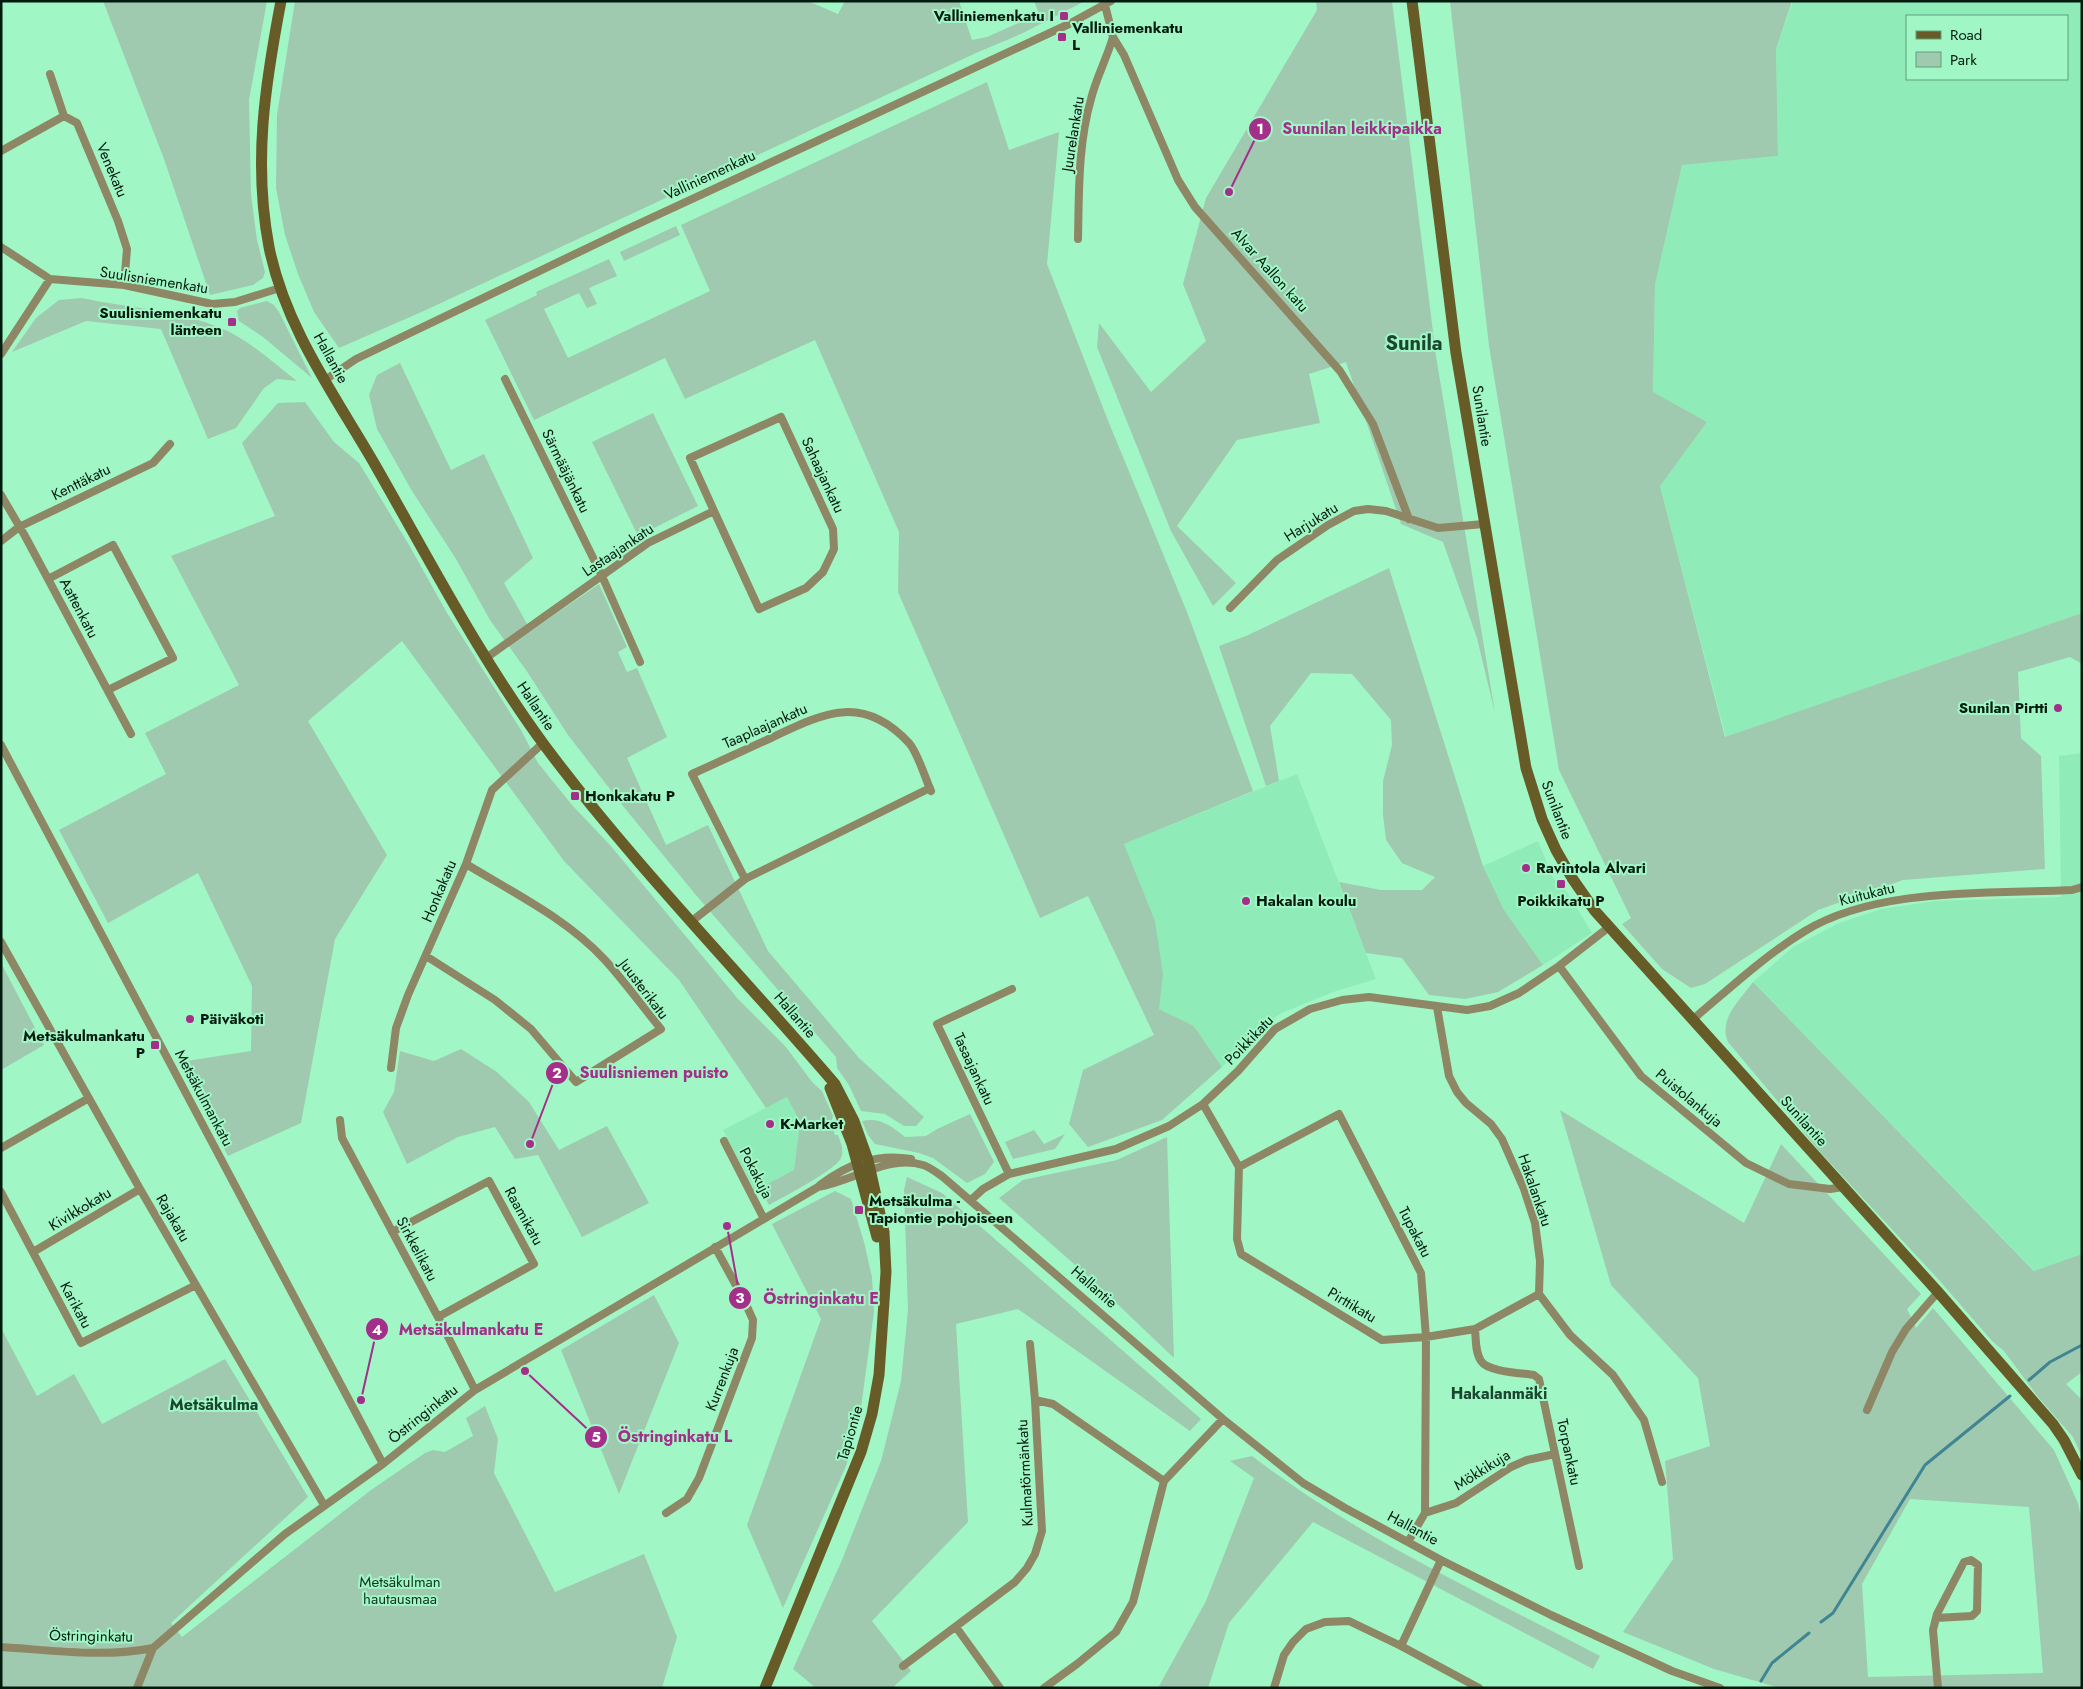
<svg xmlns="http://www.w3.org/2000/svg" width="2083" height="1689" font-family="Jost,sans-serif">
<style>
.built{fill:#8fecb8;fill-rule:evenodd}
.green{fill:#9fcab0;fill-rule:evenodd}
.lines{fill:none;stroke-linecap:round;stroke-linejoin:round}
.stream{stroke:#408592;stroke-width:3}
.street{stroke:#8e8765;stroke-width:8}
.secondary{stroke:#675c28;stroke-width:11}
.poi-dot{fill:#a32f8a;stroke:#a1f6c5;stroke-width:2}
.labels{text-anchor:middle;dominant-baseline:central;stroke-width:4;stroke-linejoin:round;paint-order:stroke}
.poi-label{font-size:15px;font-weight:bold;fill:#021b0e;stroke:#a1f6c5;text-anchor:start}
.street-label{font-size:15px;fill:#021b0e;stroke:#a1f6c5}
.park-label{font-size:15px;fill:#133221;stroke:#a1f6c5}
.neighbourhood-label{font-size:16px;font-weight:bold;fill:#19462f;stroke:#a1f6c5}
.district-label{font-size:20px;font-weight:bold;fill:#19462f;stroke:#a1f6c5}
.leader{fill:none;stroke:#a32f8a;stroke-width:2}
.callout-dot{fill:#a32f8a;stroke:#a1f6c5;stroke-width:2}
.mark-label{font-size:15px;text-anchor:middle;font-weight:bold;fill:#fff}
.callout-label{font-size:16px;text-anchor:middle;font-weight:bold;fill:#a32f8a;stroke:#a1f6c5;stroke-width:4;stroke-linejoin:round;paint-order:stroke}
</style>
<rect width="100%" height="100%" fill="#a1f6c5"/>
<path class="built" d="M1793 1H2082V613L1726 737 1660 486 1707 422 1653 393 1655 285 1682 165 1778 156 1776 49ZM1907 16H2067V79H1907Z
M2082 753V1254L2035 1271 1753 982 1793 947 1839 923 1881 909 1935 901 2061 897 2059 756Z
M1297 774 1376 979 1333 992 1282 1013 1265 1024 1222 1067 1194 1026 1158 1009 1163 974 1124 844Z
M1538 841 1553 878 1568 893 1592 933 1543 965 1504 910 1483 866Z
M787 1097 800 1122 794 1170 755 1192 723 1130Z"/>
<path class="green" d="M103 1H267L249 100 251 195 257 240 265 272 263 278 253 285 210 295 164 159Z
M295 1H808L838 14 845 1H959L972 40 987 37 1039 14 1034 1H1085L1021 34 976 53 426 310 339 348 314 312 298 274 285 235 276 188 277 115Z
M1316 1H1392L1436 356 1495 713 1477 638 1443 542 1401 524 1346 362 1309 374 1320 423 1237 440 1177 526 1236 583 1213 606 1171 531 1097 347 1099 323 1151 392 1206 341 1183 284 1206 198 1317 10Z
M1450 1H1792L1776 49 1778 156 1682 165 1655 285 1653 392 1707 422 1660 486 1725 737 2082 613V664L2070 657 2018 672 2021 738 2041 756 2045 869 1903 880 1818 910 1705 984 1691 988 1662 969 1622 924 1631 918 1559 770 1489 346Z
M987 82 1009 150 1059 132 1047 264 1109 423 1187 612 1253 791 1124 844 1155 921 1163 974 1159 1009 1194 1026 1222 1067 1162 1120 1088 1147 1069 1124 1083 1070 1154 1035 1088 896 1040 918 898 592 899 532 815 340 685 399 665 358 534 420 485 320 537 295 536 292 609 259 617 276 589 288 597 304 587 308 579 293 544 309 568 358 710 291 681 225Z
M676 226 680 235 624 261 620 252Z
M82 298C127 308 174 309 218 327 247 338 272 362 297 381L277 379 264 388 236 428 208 439 161 329 86 321 12 352 36 318 59 300Z
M267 301 274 305 279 312 312 378 263 337 239 321 237 311 240 308Z
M400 363 451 470 484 454 533 558 504 583 531 631 599 584 627 647 618 652 627 672 637 668 667 737 627 758 666 845 708 825 768 951 859 1058 924 1117 916 1126H904L885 1114 861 1111 849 1085 837 1068 836 1057 695 894 623 806 568 735 526 670 490 620 456 559 412 491 377 429 369 395 377 375Z
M305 402 334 442 359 463 409 545 447 613 521 730 538 763 572 805 610 845 738 999 785 1046 813 1083 822 1091 833 1116 831 1123 835 1135H838C841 1143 844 1150 841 1158 836 1170 783 1197 769 1205L760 1188 794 1170 800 1122 787 1097 766 1108 679 980 564 861 402 641 308 721 387 855 335 939 301 1123 228 1156 180 1062 251 1051 252 986 198 873 108 923 59 830 166 774 145 733 239 685 171 556 275 516 242 443 278 403Z
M653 413 698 506 638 536 592 442Z
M1389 568 1483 866 1504 910 1543 965 1498 992 1465 999 1429 995 1402 958 1366 953 1339 882 1381 890H1422L1435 877 1402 863 1386 840 1383 815V781L1392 745 1391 720 1352 674 1311 673 1270 726 1279 781 1266 786 1219 646 1246 636Z
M1 963 44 1045 1 1070Z
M1753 982 2034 1271 2082 1254V1372L2066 1384 2082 1400V1457L2073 1437 2038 1397 2004 1351 1992 1341 1939 1280 1821 1153 1728 1042C1718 1019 1740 1000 1753 982Z
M461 1049 497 1072 529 1102 559 1150 607 1126 649 1203 582 1237 538 1155 515 1159 495 1127 458 1137 407 1164 383 1112 394 1092 400 1051 434 1061Z
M1560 1110 1744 1223 1781 1144 1921 1294 1907 1309 1916 1328 1933 1308 2054 1450 2078 1503 2082 1523V1688H1780L1714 1669 1623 1632 1673 1559 1665 1461 1710 1446 1698 1378 1611 1285ZM1910 1499 2029 1507 2043 1673 1868 1677 1862 1584Z
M970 1114 994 1162 985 1174 967 1183 933 1158 919 1153 875 1144 868 1135 862 1121C880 1117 891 1126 905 1137L926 1136 937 1129Z
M1034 1130 1044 1144 1065 1134 1055 1149 1013 1159 1005 1142Z
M1167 1137 1174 1358 1090 1278 999 1198 1023 1180 1117 1160Z
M907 1177 942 1193 1201 1419 1190 1431 1018 1309 956 1324 968 1522 872 1621 911 1671 892 1688H816L793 1669 842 1560 881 1461 901 1381 908 1310 904 1190Z
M835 1191 851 1199 864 1242 872 1277 874 1312 859 1422 846 1466 783 1608 747 1525 821 1319 772 1224Z
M654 1295 679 1343 619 1494 561 1350Z
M1 1328 37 1396 74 1374 102 1424 225 1359 308 1497 171 1623 182 1637 371 1490 425 1453 433 1450 445 1452 473 1436 466 1418 485 1406 498 1439 494 1473 555 1592 644 1554 677 1637 662 1688H1Z
M1252 1456C1357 1537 1483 1594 1600 1656L1593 1669 1313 1522 1229 1623 1208 1688H1158L1206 1601 1254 1478 1230 1461Z"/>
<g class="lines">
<path class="stream" d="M2029 1380 2050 1362 2082 1345
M1821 1622 1833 1613 1925 1465 2010 1396
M1761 1681 1772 1663 1809 1633"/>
<path class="street" d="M1104 1 1113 37 1124 55 1178 180 1195 207 1340 371 1373 424 1409 519
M50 74 64 116 77 123 118 221 127 249 124 285
M1 151 64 116
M1078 239C1079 192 1078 144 1091 99 1096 78 1107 58 1113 37
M1 247 50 279 124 285 212 304 235 302 280 288
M1 354 50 279
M505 379 602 576 640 662
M325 380 356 359 623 231 1069 24 1111 1
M1 495 25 536 131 734
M1 541 19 527 153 463 170 444
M48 579 113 545 173 658 108 690
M1230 608 1277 560 1328 525 1354 511 1368 509 1386 511 1438 528 1484 524
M486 658 648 543 714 511 690 458 781 417 833 529 834 549 823 572 806 588 759 609 714 511
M1 745 383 1464
M745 879 692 774C718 762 745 750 771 738 824 713 862 693 909 743 918 753 925 778 931 791
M692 921 745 879 930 788
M1 942 140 1189 324 1505
M426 956 495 1000 531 1029 576 1082 661 1029C642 1006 625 982 605 960 567 919 514 893 466 864
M1559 966 1641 1076 1746 1163 1789 1184 1830 1189 1843 1187
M1437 1007 1449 1076 1457 1092 1466 1103 1491 1124 1502 1139 1524 1189 1535 1223 1540 1261 1539 1294 1570 1335 1613 1375 1644 1420 1662 1482
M1692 1020C1729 989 1764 956 1805 931 1877 887 1989 894 2072 890L2082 887
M391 1068 396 1028 408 995 466 864 492 790 543 743
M1203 1104 1239 1167
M340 1120 342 1138 438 1317 475 1390
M724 1141 764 1219
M1 1148 89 1098
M1239 1167 1339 1114 1421 1273 1426 1337 1425 1513 1408 1542
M1239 1167 1237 1239 1241 1254 1382 1340 1426 1337 1475 1329 1539 1294
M1009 1174 937 1024 1012 989
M820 1185C848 1164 876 1153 911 1159
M1 1192 81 1343 196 1285
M971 1200 983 1189 1009 1174 1116 1149 1169 1126 1203 1104 1238 1071 1275 1029 1310 1009 1342 1000 1369 997 1467 1010 1490 1006 1519 993 1559 966 1609 927
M392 1232 489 1181 534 1264 438 1317
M33 1252 140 1189
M1475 1329C1476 1339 1475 1352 1481 1361 1488 1372 1521 1373 1534 1375L1539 1379 1579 1566
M1035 1400 1053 1404 1164 1481
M1867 1410 1892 1352 1906 1329 1938 1292
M666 1513 687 1499 699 1478 752 1338 753 1320 744 1300 715 1247
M1425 1513 1456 1503 1511 1467 1527 1460 1555 1454
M1936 1618 1972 1616 1977 1611 1978 1565 1971 1560 1964 1562 1937 1614 1933 1630 1938 1688
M956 1627 1000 1688
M1401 1646 1441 1560
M1 1647C51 1650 104 1658 153 1648L285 1534 383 1464 475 1390 818 1187C852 1182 888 1154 923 1165 930 1167 937 1173 943 1177L1223 1419 1303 1483 1345 1508 1441 1560 1551 1615 1672 1671 1720 1688
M903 1666 1015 1582 1027 1568 1035 1554 1042 1531 1035 1400 1030 1344
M137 1688 153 1648
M1044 1688 1077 1664 1116 1632 1133 1602 1164 1481 1223 1419
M1274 1688 1284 1655 1293 1642 1306 1629 1325 1622 1349 1621 1401 1646 1479 1688"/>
<path class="secondary" d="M281 1C265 85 253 162 269 247 285 327 334 394 374 463 429 559 480 658 545 746 633 864 739 972 835 1084L854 1121 868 1160 884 1232 886 1272 879 1375 872 1414 861 1452 765 1688
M1412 1 1456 353 1526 768 1542 819 1556 850 1572 878 1595 911 1938 1292 2053 1424 2064 1440 2082 1475
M830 1088 852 1144 877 1237"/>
</g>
<g class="poi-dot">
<rect x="1059" y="11" width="10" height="10" rx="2.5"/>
<rect x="1057" y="32" width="10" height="10" rx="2.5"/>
<rect x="227" y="317" width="10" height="10" rx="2.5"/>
<circle cx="2058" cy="708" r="5"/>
<rect x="570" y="791" width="10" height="10" rx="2.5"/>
<circle cx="1526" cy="868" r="5"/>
<rect x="1556" y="879" width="10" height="10" rx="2.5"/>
<circle cx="1246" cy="901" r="5"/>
<circle cx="190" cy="1019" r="5"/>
<rect x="150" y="1040" width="10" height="10" rx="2.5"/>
<circle cx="770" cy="1124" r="5"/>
<rect x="854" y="1205" width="10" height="10" rx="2.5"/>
</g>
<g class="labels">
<g class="poi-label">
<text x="1054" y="16" text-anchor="end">Valliniemenkatu I</text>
<text x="1072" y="28">Valliniemenkatu<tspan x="1072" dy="17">L</tspan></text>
<text x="222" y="313" text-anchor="end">Suulisniemenkatu<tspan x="222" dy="17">länteen</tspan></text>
<text x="2048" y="708" text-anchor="end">Sunilan Pirtti</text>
<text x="585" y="796">Honkakatu P</text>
<text x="1536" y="868">Ravintola Alvari</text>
<text x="1256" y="901">Hakalan koulu</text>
<text x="1561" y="901" text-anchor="middle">Poikkikatu P</text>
<text x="200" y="1019">Päiväkoti</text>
<text x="145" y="1036" text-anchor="end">Metsäkulmankatu<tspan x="145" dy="17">P</tspan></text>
<text x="780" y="1124">K-Market</text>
<text x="869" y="1201">Metsäkulma -<tspan x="869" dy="17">Tapiontie pohjoiseen</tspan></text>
</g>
<g class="street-label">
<text transform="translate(1073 134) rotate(-81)">Juurelankatu</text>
<text transform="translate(112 170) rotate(67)">Venekatu</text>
<text transform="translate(710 175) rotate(-25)">Valliniemenkatu</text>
<text transform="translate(1270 270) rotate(48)">Alvar Aallon katu</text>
<text transform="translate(154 280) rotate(9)">Suulisniemenkatu</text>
<text transform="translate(331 358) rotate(61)">Hallantie</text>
<text transform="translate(1482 416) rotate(81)">Sunilantie</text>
<text transform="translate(566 471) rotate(64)">Särmääjänkatu</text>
<text transform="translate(823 475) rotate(65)">Sahaajankatu</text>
<text transform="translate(81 482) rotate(-26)">Kenttäkatu</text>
<text transform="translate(1311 522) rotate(-32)">Harjukatu</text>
<text transform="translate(618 550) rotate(-34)">Lastaajankatu</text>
<text transform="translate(79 608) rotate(62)">Aattenkatu</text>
<text transform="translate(536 706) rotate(56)">Hallantie</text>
<text transform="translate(765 726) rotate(-24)">Taaplaajankatu</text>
<text transform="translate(1557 810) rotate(69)">Sunilantie</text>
<text transform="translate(439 891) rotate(-67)">Honkakatu</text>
<text transform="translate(1867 894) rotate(-14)">Kuitukatu</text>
<text transform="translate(644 989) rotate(53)">Juusterikatu</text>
<text transform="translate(795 1015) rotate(49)">Hallantie</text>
<text transform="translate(1249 1040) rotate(-46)">Poikkikatu</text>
<text transform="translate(974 1069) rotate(65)">Tasaajankatu</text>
<text transform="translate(204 1098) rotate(62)">Metsäkulmankatu</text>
<text transform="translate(1689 1098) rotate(40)">Puistolankuja</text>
<text transform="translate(1804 1121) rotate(48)">Sunilantie</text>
<text transform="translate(756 1173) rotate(63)">Pokakuja</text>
<text transform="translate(1535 1190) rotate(71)">Hakalankatu</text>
<text transform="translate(80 1209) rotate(-31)">Kivikkokatu</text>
<text transform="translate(524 1216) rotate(61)">Raamikatu</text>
<text transform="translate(173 1218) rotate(60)">Rajakatu</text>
<text transform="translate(1415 1232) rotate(63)">Tupakatu</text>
<text transform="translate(417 1249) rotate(62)">Sirkkelikatu</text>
<text transform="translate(1094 1287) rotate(41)">Hallantie</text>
<text transform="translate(76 1305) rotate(62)">Karikatu</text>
<text transform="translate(1352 1305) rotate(31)">Pirttikatu</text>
<text transform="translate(722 1379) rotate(-69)">Kurrenkuja</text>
<text transform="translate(423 1414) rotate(-39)">Östringinkatu</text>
<text transform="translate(850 1433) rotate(-74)">Tapiontie</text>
<text transform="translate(1569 1452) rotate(78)">Torpankatu</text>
<text transform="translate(1482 1470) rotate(-32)">Mökkikuja</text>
<text transform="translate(1025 1473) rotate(-93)">Kulmatörmänkatu</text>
<text transform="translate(1413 1528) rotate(28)">Hallantie</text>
<text transform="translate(91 1636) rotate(1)">Östringinkatu</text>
</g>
<g class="park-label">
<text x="400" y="1582">Metsäkulman<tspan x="400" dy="17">hautausmaa</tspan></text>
</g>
<g class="neighbourhood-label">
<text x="1499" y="1393">Hakalanmäki</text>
<text x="214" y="1404">Metsäkulma</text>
</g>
<g class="district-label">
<text x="1414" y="343">Sunila</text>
</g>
</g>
<path class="leader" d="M1229 192L1260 129M530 1144L557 1073M727 1226L740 1298M361 1400L377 1329M525 1371L596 1437"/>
<g class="callout-dot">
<circle cx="1229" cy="192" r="5"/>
<circle cx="530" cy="1144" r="5"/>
<circle cx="727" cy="1226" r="5"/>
<circle cx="361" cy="1400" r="5"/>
<circle cx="525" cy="1371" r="5"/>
<circle cx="1260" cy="129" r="12"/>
<circle cx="557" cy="1073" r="12"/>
<circle cx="740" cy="1298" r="12"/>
<circle cx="377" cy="1329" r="12"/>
<circle cx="596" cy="1437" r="12"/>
</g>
<g class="mark-label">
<text x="1260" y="134">1</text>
<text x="557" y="1078">2</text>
<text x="740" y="1303">3</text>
<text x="377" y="1335">4</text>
<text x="596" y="1442">5</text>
</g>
<g class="callout-label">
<text x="1362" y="134">Suunilan leikkipaikka</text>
<text x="654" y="1078">Suulisniemen puisto</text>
<text x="821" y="1304">Östringinkatu E</text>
<text x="471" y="1335">Metsäkulmankatu E</text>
<text x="675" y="1442">Östringinkatu L</text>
</g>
<rect width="2083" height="1689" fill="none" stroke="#021b0e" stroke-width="5"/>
<rect x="1906" y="15" width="162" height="65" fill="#a1f6c5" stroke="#619e7c"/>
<rect x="1916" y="31" width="25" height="8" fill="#675c28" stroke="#619e7c"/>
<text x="1950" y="40" font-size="15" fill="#021b0e">Road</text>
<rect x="1916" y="52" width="25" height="15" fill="#9fcab0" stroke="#619e7c"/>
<text x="1950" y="65" font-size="15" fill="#021b0e">Park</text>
</svg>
